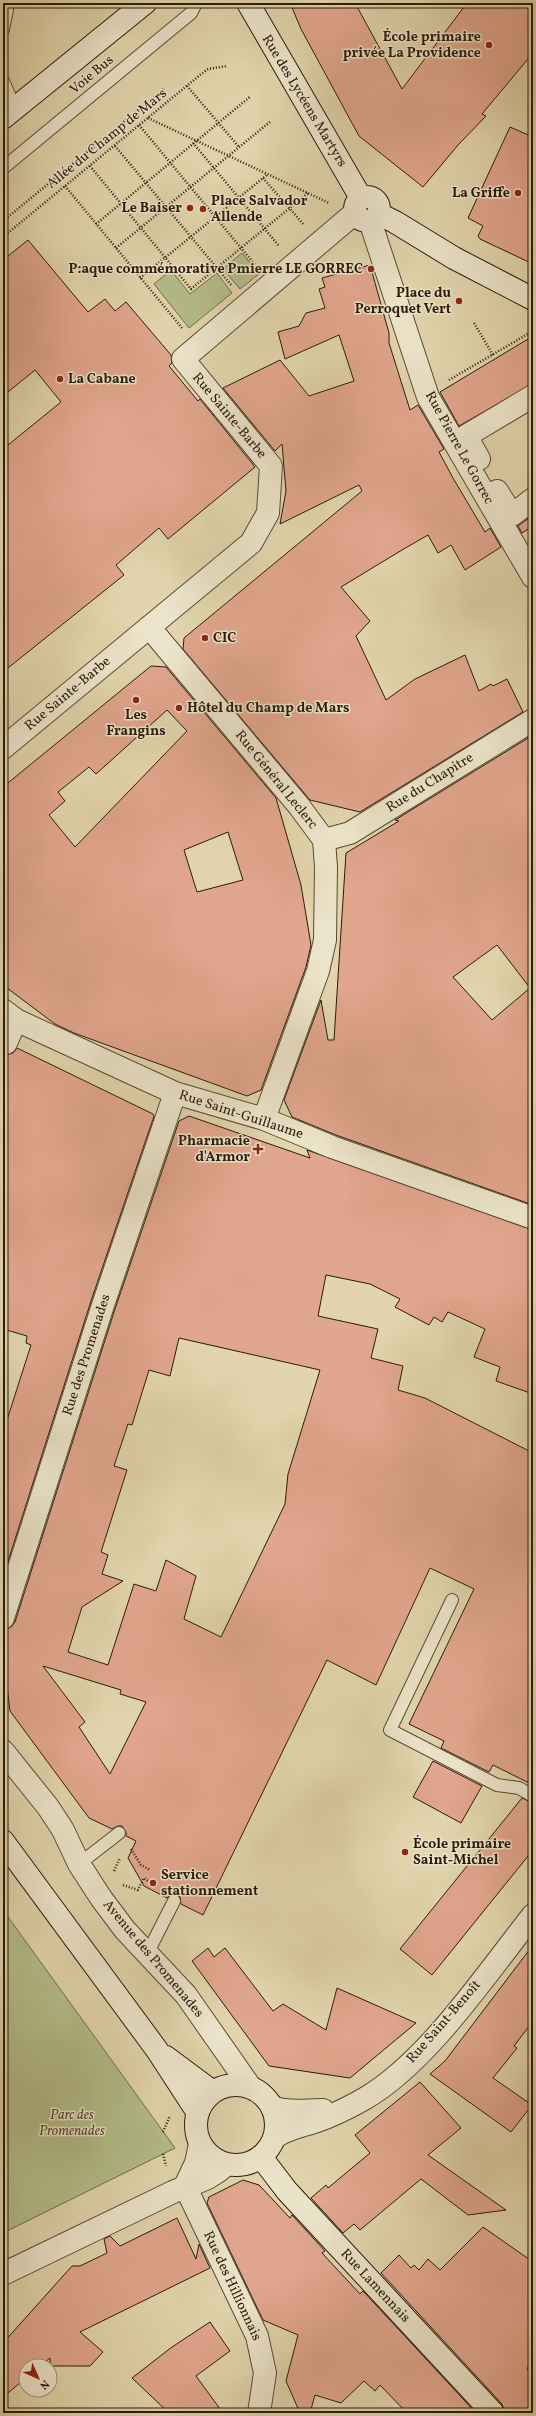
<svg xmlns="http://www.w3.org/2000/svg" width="536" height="2416" font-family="Vollkorn,serif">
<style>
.green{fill:#b3bd8a;stroke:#6e6c4a}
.building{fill:#e1a68e;stroke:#291b0b;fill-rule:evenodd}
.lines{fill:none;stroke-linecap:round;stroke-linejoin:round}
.lane-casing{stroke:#574a34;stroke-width:14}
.street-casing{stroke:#574a34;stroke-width:24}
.secondary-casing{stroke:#291b0b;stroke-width:24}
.path{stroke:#291b0b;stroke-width:2.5;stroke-dasharray:1 2;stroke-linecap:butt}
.lane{stroke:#ece4ca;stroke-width:12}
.street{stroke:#ece4ca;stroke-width:22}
.secondary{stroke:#ece4ca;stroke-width:22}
.poi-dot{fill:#8f2418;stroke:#ece4ca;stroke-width:1.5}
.labels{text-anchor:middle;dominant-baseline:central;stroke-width:3;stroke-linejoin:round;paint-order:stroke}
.poi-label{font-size:14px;font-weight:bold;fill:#291b0b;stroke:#ece4ca;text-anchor:end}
.street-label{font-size:14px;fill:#291b0b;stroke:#ece4ca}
.park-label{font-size:14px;font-style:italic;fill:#524c31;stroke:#ece4ca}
</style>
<rect width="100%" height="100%" fill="#e2d5ad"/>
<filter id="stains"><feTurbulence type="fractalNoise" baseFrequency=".005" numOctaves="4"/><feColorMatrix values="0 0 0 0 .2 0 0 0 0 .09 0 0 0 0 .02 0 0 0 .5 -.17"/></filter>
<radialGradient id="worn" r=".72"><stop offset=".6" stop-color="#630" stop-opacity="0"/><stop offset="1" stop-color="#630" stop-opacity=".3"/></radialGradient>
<path class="green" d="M242 253 259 274 240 289 223 269Z
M171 270 190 294 217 273 232 293 189 328 154 284Z
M3 1910 175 2148 3 2233Z"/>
<path class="building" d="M290 3H355L402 89 467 3H533V53L482 114 486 116 458 145 423 187 359 136 301 29Z
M510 127 533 137V264L480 239 478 236 483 226 468 218Z
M28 240 88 312 105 299 115 311 126 302 171 355 172 363 169 366 198 401 200 399 255 467 168 539 159 528 116 565 124 575 3 672V449L61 402 35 370 3 396V260Z
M370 265 389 333V343L410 410 418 405 444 449 439 452 453 478 485 532 490 528 501 547 465 570 451 545 438 553 428 535 402 550 341 587 370 621 356 636 386 700 415 679 465 655 479 691 491 684 493 686 507 679 523 712 360 812 310 800 183 649 184 638 362 491 359 485 280 524 286 491 282 444 275 451 223 388 280 360 309 396 354 381 339 335 285 359 278 332 299 326 306 313 325 308 319 289 325 287 322 278Z
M533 336V384L459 426 440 392Z
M533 515V526L522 533 518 526Z
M151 666 166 667 276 798 301 885 311 945 306 967 261 1090 247 1096 74 1033 55 1024 3 985V787ZM167 710 187 731 75 847 49 815 65 801 58 792 89 767 96 774ZM228 832 243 880 197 892 184 850Z
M533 735V1205L336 1135 292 1117 284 1100 321 1000 328 1040H334L346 853 399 821 395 820ZM497 945 530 988 492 1020 453 977Z
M17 1048 153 1114 154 1116 91 1301 3 1577V1419L7 1420 31 1345 26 1343 27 1336 3 1329V1055L13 1053Z
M189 1116 310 1158 307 1150 533 1230V1394L496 1381 500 1367 474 1357 485 1329 448 1312 442 1322 434 1317 429 1325 395 1307 400 1299 370 1284 326 1275 318 1316 378 1329 371 1358 403 1366 398 1390 425 1398 533 1453V1785L493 1765 489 1772 441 1748 444 1741 409 1724 474 1589 430 1568 376 1685 327 1660 203 1915 181 1904 180 1897 177 1894 170 1895 167 1898 144 1886 128 1858 136 1841 126 1836V1832L122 1826H118L112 1829 89 1818 10 1711 3 1656V1630L11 1627 15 1622 115 1309 179 1121ZM179 1338 320 1370 288 1474 285 1504 221 1637 184 1619 196 1576 166 1560 156 1591 134 1584 108 1665 68 1652 82 1607 123 1581 102 1574 108 1555 101 1552 127 1470 114 1466 128 1424 132 1425 149 1370 170 1376ZM43 1666 121 1690 120 1694 146 1702 110 1774 79 1727 85 1722Z
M433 1761 482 1786 461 1823 413 1797Z
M522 1798 533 1803V1850L432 1975 400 1949Z
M533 1945V2021L514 2046 517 2048 493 2078 532 2105 511 2132 430 2074 445 2061Z
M208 1948 214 1957 225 1948 273 2011 283 2004 326 2030 337 1988 416 2023 350 2078 269 2066 192 1961Z
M420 2082 461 2128 428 2155 506 2210 468 2215 421 2179 360 2230 354 2224 343 2233 311 2198 326 2185 328 2188 370 2153 355 2135Z
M243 2180 259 2185 290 2218 292 2215 325 2251 322 2253 360 2294 363 2291 476 2413H407L380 2385 375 2391 364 2381 341 2403 315 2395 310 2413H300L286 2381 298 2335 263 2320 207 2203 209 2197Z
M177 2218 196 2259 199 2244 210 2268 80 2332 103 2352 90 2366H50V2358L40 2366H26V2378L3 2397V2343L72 2266H80L107 2253 104 2239 110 2236 120 2246Z
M483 2227 533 2262V2357L527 2369 533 2375V2413H505L502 2404 381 2273 399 2255 411 2268 414 2265 419 2270 428 2259 440 2270Z
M210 2322 230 2351 196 2376 223 2413H169L132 2378 172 2347Z"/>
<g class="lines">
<g class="lane-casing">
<path id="lane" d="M3 29 7 10 6 3
M3 81 15 108
M3 168 191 13 196 3
M452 1600 390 1730 497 1785 519 1788 533 1796
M79 1864 119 1833
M147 1954 174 1901"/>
</g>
<g class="street-casing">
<path id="street" d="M370 221 428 397 533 577
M479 459 466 436 533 396
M497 491 512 515 533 499
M149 627 299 806 324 840 326 867 325 940 318 971 264 1119
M3 748 251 543 268 513 271 466 183 359 356 212
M324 840 350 833 533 720
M3 1010 16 1020 175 1093 264 1119 332 1147 533 1218
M6 1043 16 1020
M3 1618 103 1305 175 1093
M3 1751 48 1807 63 1830 79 1864 101 1898 125 1930 186 1995 251 2088
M272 2107C289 2113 305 2110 323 2110
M275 2137C287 2129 298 2127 311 2123 328 2118 348 2108 364 2099 427 2063 487 1973 533 1915
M185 2186 257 2336 265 2373 259 2413
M185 2186 196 2163 200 2144
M3 2274 173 2192C195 2182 207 2182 226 2165"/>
</g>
<g class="secondary-casing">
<path id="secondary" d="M248 3 361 198
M3 118 145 3
M355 209a12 12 0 1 1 24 0a12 12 0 1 1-24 0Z
M379 214 395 222 454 258 533 299
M3 1841 157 2050 198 2113
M166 2057 213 2092
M196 2125a40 40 0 1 1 80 0a40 40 0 1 1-80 0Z
M261 2157 287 2191 493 2413"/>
</g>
<path class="path" d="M187 86 239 147
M148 118 329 203
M139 125 256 266
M193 143 279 246
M115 146 232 286
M90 166 191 289 308 193
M263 178 304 225
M65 186 182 328
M3 221 164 89
M96 224 251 96
M3 237 200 75 208 69 227 66
M116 248 271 121
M140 278 268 174
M474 323 493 355
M449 380 533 331
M131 1849 141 1865 150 1870
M114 1871 120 1858
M123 1885 138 1890 144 1878 148 1881
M163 2132 170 2116
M163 2154 166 2166"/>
<use href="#lane" class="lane"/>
<use href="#street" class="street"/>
<use href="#secondary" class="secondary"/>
</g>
<g class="poi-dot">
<circle cx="489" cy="45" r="4"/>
<circle cx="518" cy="193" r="4"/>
<circle cx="190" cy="208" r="4"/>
<circle cx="203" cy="209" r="4"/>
<circle cx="371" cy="269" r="4"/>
<circle cx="459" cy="301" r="4"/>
<circle cx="60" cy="379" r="4"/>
<circle cx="205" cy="638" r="4"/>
<circle cx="136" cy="700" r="4"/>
<circle cx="179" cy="708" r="4"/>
<path d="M256 1143h4v4h4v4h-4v4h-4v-4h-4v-4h4z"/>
<circle cx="405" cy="1852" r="4"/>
<circle cx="153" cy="1883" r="4"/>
</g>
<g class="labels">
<g class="poi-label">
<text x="481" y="37">École primaire<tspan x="481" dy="16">privée La Providence</tspan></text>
<text x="510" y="193">La Griffe</text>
<text x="211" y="201" text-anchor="start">Place Salvador<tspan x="211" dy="16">Allende</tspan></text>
<text x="182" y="208">Le Baiser</text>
<text x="363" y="269">P:aque commémorative Pmierre LE GORREC</text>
<text x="451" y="293">Place du<tspan x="451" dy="16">Perroquet Vert</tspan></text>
<text x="68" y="379" text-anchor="start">La Cabane</text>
<text x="213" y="638" text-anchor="start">CIC</text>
<text x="187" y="708" text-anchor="start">Hôtel du Champ de Mars</text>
<text x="136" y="715" text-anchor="middle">Les<tspan x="136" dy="16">Frangins</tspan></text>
<text x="250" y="1141">Pharmacie<tspan x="250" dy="16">d'Armor</tspan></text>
<text x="413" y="1844" text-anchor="start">École primaire<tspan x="413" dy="16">Saint-Michel</tspan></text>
<text x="161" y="1875" text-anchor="start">Service<tspan x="161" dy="16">stationnement</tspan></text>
</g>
<g class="street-label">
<text transform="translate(92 75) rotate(-40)">Voie Bus</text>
<text transform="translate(304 101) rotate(59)">Rue des Lycéens Martyrs</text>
<text transform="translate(107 139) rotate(-39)">Allée du Champ de Mars</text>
<text transform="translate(229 416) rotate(50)">Rue Sainte-Barbe</text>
<text transform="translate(459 448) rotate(61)">Rue Pierre Le Gorrec</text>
<text transform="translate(68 694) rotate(-40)">Rue Sainte-Barbe</text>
<text transform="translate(276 780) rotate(51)">Rue Général Leclerc</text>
<text transform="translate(430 783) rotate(-32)">Rue du Chapitre</text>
<text transform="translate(241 1115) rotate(18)">Rue Saint-Guillaume</text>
<text transform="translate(87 1355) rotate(-72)">Rue des Promenades</text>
<text transform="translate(153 1959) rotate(50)">Avenue des Promenades</text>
<text transform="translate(444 2022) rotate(-49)">Rue Saint-Benoît</text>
<text transform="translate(232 2286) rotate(65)">Rue des Hillionnais</text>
<text transform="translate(375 2286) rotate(47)">Rue Lamennais</text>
</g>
<g class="park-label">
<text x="72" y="2115">Parc des<tspan x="72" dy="16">Promenades</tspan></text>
</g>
</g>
<rect width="536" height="2416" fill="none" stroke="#e2d5ad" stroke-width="16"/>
<rect x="4" y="4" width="528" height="2408" fill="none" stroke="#291b0b" stroke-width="2"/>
<rect x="8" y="8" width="520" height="2400" fill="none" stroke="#291b0b"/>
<g transform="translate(38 2378) rotate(135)"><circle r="19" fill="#ece4ca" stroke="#9e947e"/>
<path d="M0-3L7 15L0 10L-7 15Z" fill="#8f2418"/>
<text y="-6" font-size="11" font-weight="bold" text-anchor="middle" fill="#291b0b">N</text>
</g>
<rect width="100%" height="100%" filter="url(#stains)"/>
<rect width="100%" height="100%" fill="url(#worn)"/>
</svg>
